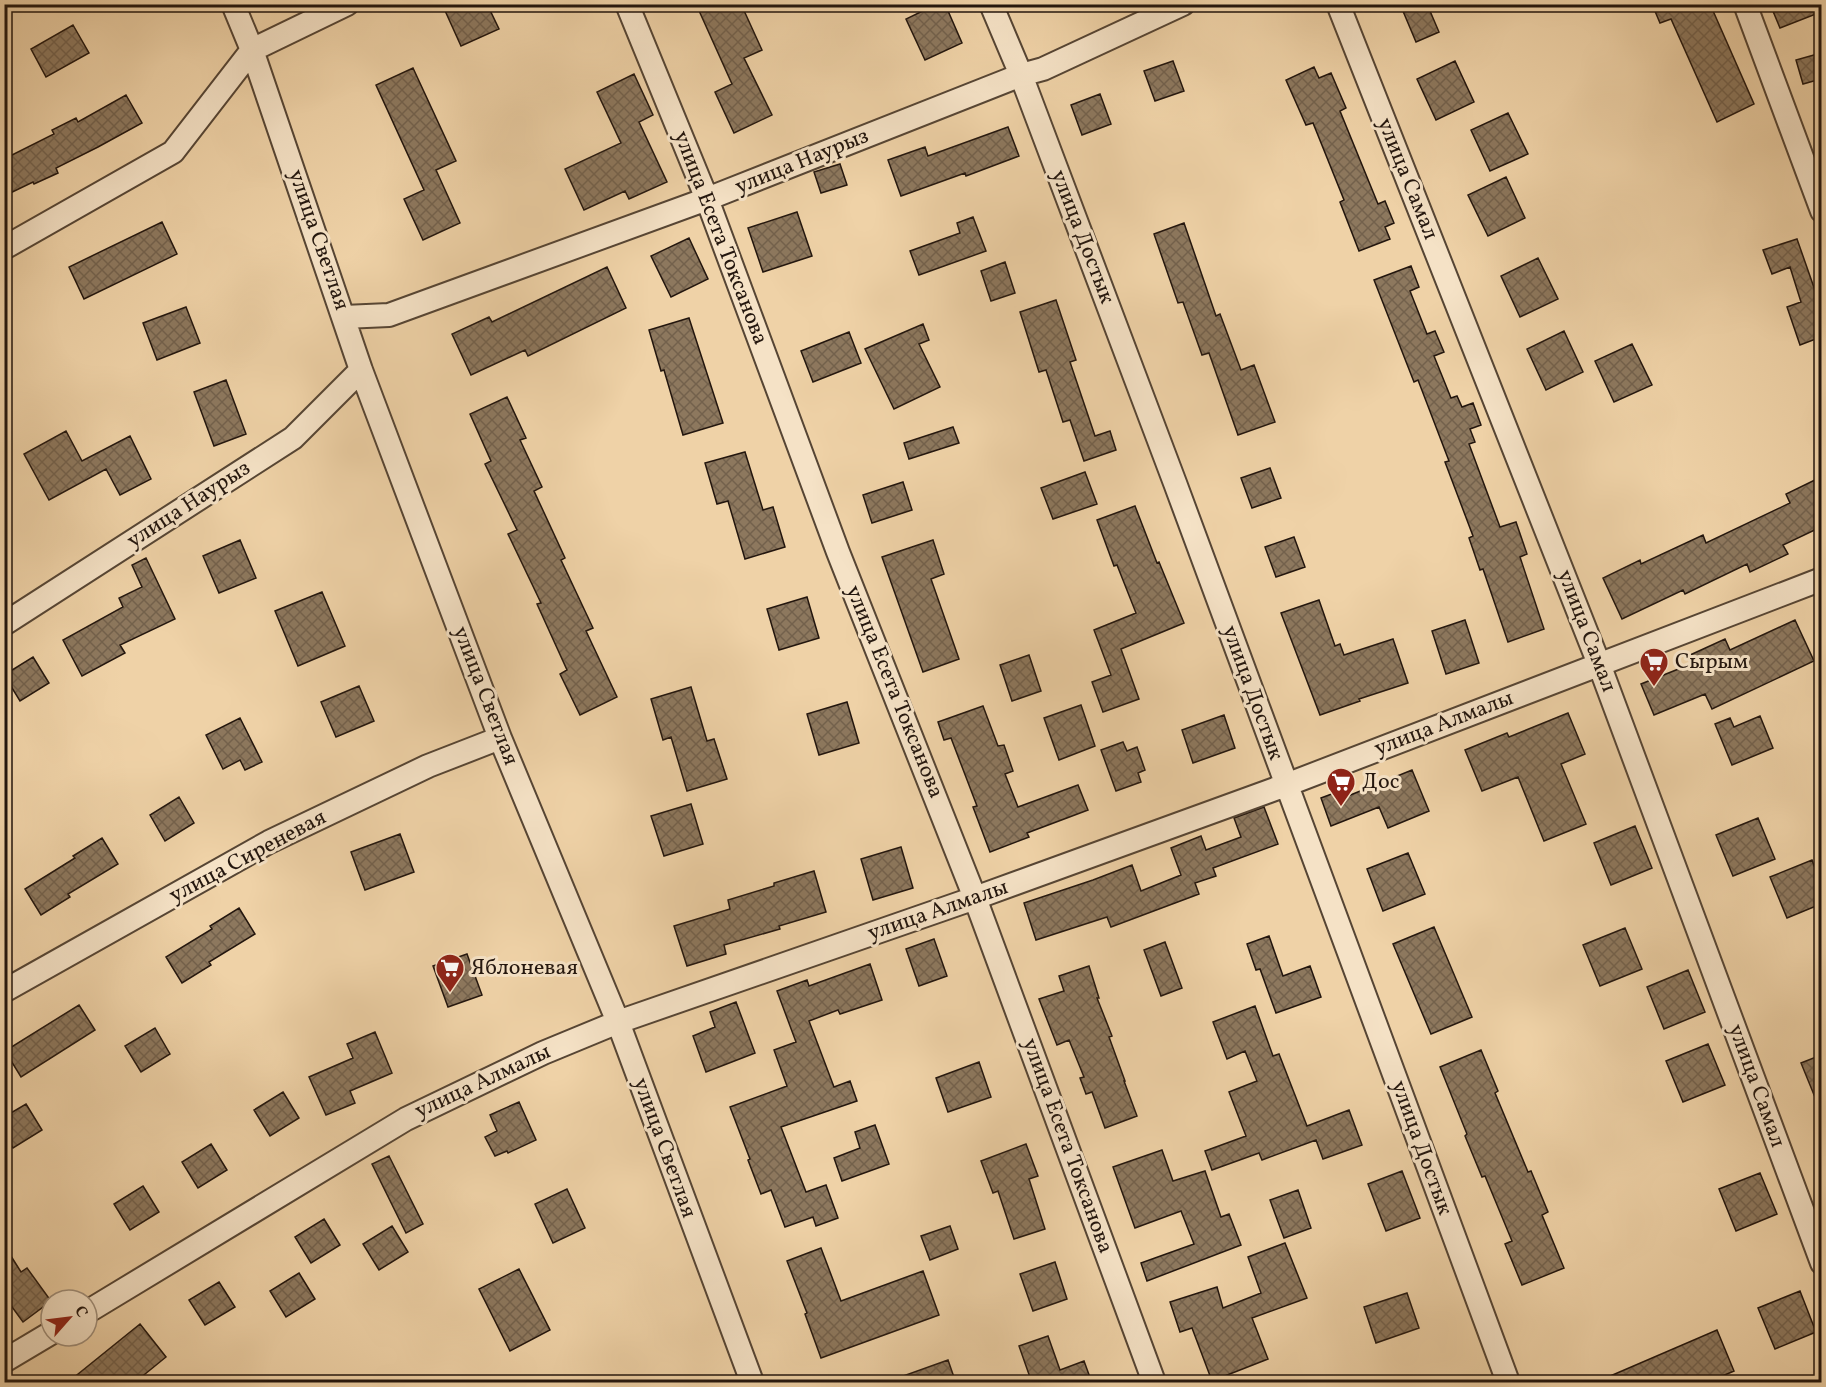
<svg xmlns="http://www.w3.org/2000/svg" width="1826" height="1387" font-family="Vollkorn,serif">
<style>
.building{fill:url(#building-cross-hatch);stroke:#23160e;stroke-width:1.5}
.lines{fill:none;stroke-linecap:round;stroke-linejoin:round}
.minor-casing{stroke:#564534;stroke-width:26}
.minor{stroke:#f5e2c6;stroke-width:22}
.labels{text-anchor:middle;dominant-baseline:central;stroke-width:6;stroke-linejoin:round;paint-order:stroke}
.street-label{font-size:22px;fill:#23160e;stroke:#f5e2c6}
.poi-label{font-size:22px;fill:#23160e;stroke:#f5e2c6;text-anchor:start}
</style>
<defs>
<pattern id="building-cross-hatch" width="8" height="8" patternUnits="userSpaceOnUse" patternTransform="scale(1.5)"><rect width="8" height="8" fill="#8d785e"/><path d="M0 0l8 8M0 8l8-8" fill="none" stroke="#73614c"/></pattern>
</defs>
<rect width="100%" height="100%" fill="#efd2a7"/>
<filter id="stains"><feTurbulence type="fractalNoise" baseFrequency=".00333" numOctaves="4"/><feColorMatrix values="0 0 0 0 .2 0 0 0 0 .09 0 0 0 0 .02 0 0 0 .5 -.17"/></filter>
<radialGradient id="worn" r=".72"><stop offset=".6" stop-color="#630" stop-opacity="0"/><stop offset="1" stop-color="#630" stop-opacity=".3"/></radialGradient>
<path class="building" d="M442 4H487L499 29 461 46Z
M696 4H741L762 50 744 58 772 115 734 133 715 92 732 84Z
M937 4H945L962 43 925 60 906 19Z
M1400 4H1427L1439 32 1416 42Z
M1652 4H1710L1754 104 1717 122 1671 19 1660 23Z
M1770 4H1821V12L1780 28Z
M73 25 89 53 46 77 31 49Z
M1821 53V79L1803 84 1796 60Z
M1173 61 1184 91 1155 101 1144 71Z
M1455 61 1474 102 1436 120 1417 79Z
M1314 67 1319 78 1331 73 1346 108 1340 111 1378 204 1385 201 1394 223 1385 227 1390 239 1359 251 1340 202 1344 200 1313 123 1306 125 1286 80Z
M413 68 456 161 436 170 460 223 423 240 404 199 424 190 376 85Z
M634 74 653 115 639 122 667 182 629 199 625 191 584 210 565 169 621 143 597 92Z
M1100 94 1111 124 1082 135 1071 105Z
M126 95 142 123 98 147 56 168 58 173 34 184 33 182 4 196V159L54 134 52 130 76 118 78 122Z
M1508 113 1528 154 1490 171 1471 130Z
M1008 127 1019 156 966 176 965 173 901 196 888 160 925 147 928 156Z
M840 164 847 185 821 193 814 172Z
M1506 177 1525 218 1488 236 1468 195Z
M797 212 812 256 763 272 748 228Z
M973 217 986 251 919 275 910 251 960 233 957 223Z
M162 222 177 254 84 299 69 267Z
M1184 223 1216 316 1220 314 1241 370 1254 365 1275 422 1238 435 1209 353 1202 355 1183 302 1178 303 1154 234Z
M689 238 708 279 671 297 651 256Z
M1797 239 1817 296 1821 295V337L1800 345 1787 307 1801 302 1790 267 1772 274 1763 250Z
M1538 258 1558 299 1520 317 1501 276Z
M1005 262 1015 293 991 301 981 271Z
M1411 266 1419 287 1410 291 1427 334 1435 331 1444 352 1434 356 1451 398 1457 396 1462 407 1473 403 1481 425 1470 429 1475 442 1469 444 1500 527 1516 522 1527 554 1520 557 1544 629 1508 642 1483 569 1480 570 1469 538 1473 536 1445 462 1449 461 1418 380 1414 382 1374 280Z
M607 267 626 308 528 356 525 350 471 375 452 334 489 317 492 322Z
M1056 300 1076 360 1070 362 1095 436 1110 431 1116 450 1084 461 1070 420 1063 422 1046 370 1039 372 1020 312Z
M186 307 200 343 157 360 143 323Z
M689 318 723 423 683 435 664 370 661 371 649 330Z
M923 324 929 340 919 344 940 387 894 409 865 349Z
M1564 331 1583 372 1546 390 1527 349Z
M849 332 861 363 813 382 801 351Z
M1632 344 1652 385 1614 402 1595 361Z
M226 380 246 434 214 446 194 392Z
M507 397 526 438 520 440 542 487 534 491 565 558 561 560 593 628 586 631 617 697 580 715 560 674 567 670 537 604 541 603 508 534 517 530 485 464 491 461 470 414Z
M953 427 959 443 909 459 904 443Z
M66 431 82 461 130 436 151 479 120 495 106 469 49 500 24 454Z
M745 452 763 510 773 507 785 547 745 559 728 501 717 504 705 463Z
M1270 468 1281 498 1252 508 1241 478Z
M1085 472 1097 504 1053 519 1041 488Z
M1821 477V527L1783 545 1788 554 1750 572 1747 564 1685 594 1683 590 1622 619 1603 578 1640 560 1641 564 1703 535 1706 543 1790 503 1786 494Z
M903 482 912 510 872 523 863 495Z
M1135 506 1157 563 1159 562 1184 623 1121 649 1139 699 1103 712 1092 682 1111 675 1094 630 1136 613 1117 565 1114 566 1097 520Z
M1294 537 1305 567 1276 577 1265 547Z
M240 540 256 578 219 593 203 556Z
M933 540 944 574 931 579 959 659 923 672 882 557Z
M146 558 175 619 120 645 125 653 82 676 63 640 123 607 119 598 142 587 132 565Z
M322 592 345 646 298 666 275 611Z
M807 597 819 638 779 650 767 609Z
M1319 600 1335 646 1340 644 1344 655 1393 639 1408 683 1359 699 1360 701 1320 715 1281 613Z
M1465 620 1479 663 1446 674 1432 631Z
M1795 620 1814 661 1712 709 1705 694 1654 715 1641 684 1691 664 1688 656 1725 639 1730 650Z
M1029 655 1041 691 1012 701 1000 665Z
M33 657 49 683 20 701 4 675Z
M359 686 374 721 336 737 321 702Z
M691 687 707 741 714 739 727 779 687 791 671 737 663 740 651 699Z
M847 702 859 743 819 755 807 714Z
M1081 705 1095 746 1059 760 1044 718Z
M983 706 998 746 1004 745 1013 771 1005 774 1018 807 1078 785 1088 810 1027 833 1029 837 990 852 973 807 977 806 951 738 944 740 938 722Z
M1568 713 1585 754 1561 764 1586 824 1544 841 1518 777 1482 791 1465 750 1507 733 1509 737Z
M1224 715 1235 748 1193 763 1182 730Z
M1760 716 1773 748 1732 765 1715 724 1730 718 1734 727Z
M240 718 262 762 245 770 240 760 223 769 206 735Z
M1123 742 1127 751 1137 747 1145 770 1138 773 1141 782 1116 791 1101 750Z
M1412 770 1429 811 1388 828 1379 807 1331 826 1321 798 1345 789 1348 796Z
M179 797 194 823 165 841 150 815Z
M691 804 703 844 664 856 651 816Z
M1264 807 1278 844 1213 868 1216 876 1195 883 1199 894 1111 927 1107 917 1036 940 1024 903 1093 880 1132 865 1141 891 1181 875 1171 848 1201 836 1206 850 1241 837 1234 818Z
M1758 818 1775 859 1733 876 1716 835Z
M1635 826 1652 868 1611 885 1594 843Z
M400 834 414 872 365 890 351 852Z
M102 838 118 864 68 894 70 897 41 915 25 889 75 858 73 856Z
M901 847 913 888 873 900 861 859Z
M1408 853 1425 894 1383 911 1367 869Z
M1812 860 1821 884V904L1787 918 1770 877Z
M814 871 826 912 779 926 780 929 724 945 726 954 687 966 674 926 730 909 728 900 774 886V883Z
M239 908 255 934 209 962 211 965 182 983 166 957 212 929 210 926Z
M1434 927 1472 1017 1431 1034 1393 944Z
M1625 928 1642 969 1600 986 1583 945Z
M1269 936 1283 976 1310 966 1321 997 1276 1013 1260 969 1256 970 1247 944Z
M934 939 947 976 919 986 906 949Z
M1165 942 1182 988 1161 996 1144 950Z
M467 954 482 995 448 1007 433 966Z
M870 964 882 1000 840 1014 838 1010 809 1021 834 1087 850 1081 857 1101 781 1127 806 1192 826 1185 838 1218 816 1226 813 1217 785 1227 771 1190 761 1194 748 1160 750 1159 730 1107 787 1086 774 1050 796 1042 777 991 807 980 809 986Z
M1089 966 1099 998H1097L1112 1036 1109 1037 1125 1081H1124L1137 1116 1105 1128 1092 1092 1086 1094 1080 1078 1084 1077 1069 1040 1057 1045 1039 999 1064 991 1059 976Z
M1688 970 1705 1012 1664 1029 1647 987Z
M736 1002 755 1053 706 1072 693 1036 715 1027 710 1012Z
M79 1005 95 1030 21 1077 5 1051Z
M1255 1006 1273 1056 1279 1054 1307 1126 1349 1110 1362 1145 1323 1159 1316 1140 1262 1160 1259 1153 1212 1170 1205 1151 1246 1136 1229 1092 1257 1081 1245 1051 1227 1059 1213 1022Z
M155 1028 170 1054 141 1072 125 1046Z
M375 1032 392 1073 350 1091 355 1103 326 1115 309 1077 353 1058 347 1044Z
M1708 1044 1725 1085 1683 1102 1666 1061Z
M1481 1050 1498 1091 1495 1093 1528 1172 1531 1171 1548 1212 1542 1215 1564 1268 1522 1285 1505 1244 1512 1241 1485 1176 1482 1177 1465 1136 1467 1134 1440 1067Z
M1821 1055V1112L1801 1063Z
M979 1062 991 1097 948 1112 936 1078Z
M283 1092 299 1118 270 1136 254 1110Z
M519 1102 536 1140 508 1153 507 1151 495 1156 485 1137 497 1131 490 1115Z
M26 1104 42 1130 13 1148 4 1134V1117Z
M875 1125 889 1164 842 1181 834 1158 860 1148 855 1132Z
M211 1144 227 1170 198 1188 182 1162Z
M1026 1144 1038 1176 1029 1179 1045 1229 1014 1239 998 1191 993 1193 981 1161Z
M1162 1150 1173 1181 1205 1171 1221 1217 1229 1214 1241 1245 1147 1281 1141 1263 1194 1244 1181 1211 1135 1228 1113 1167Z
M389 1156 423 1224 406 1233 372 1164Z
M1402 1171 1420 1218 1386 1231 1368 1184Z
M1760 1173 1777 1214 1736 1231 1719 1189Z
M143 1186 159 1212 130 1230 114 1204Z
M567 1189 585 1228 553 1243 535 1204Z
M1298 1190 1311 1228 1284 1238 1270 1200Z
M324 1219 340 1245 311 1263 295 1237Z
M392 1226 408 1252 379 1270 363 1244Z
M950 1226 958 1249 930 1260 921 1236Z
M1285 1243 1307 1298 1252 1318 1268 1359 1212 1381 1192 1328 1180 1332 1170 1302 1217 1287 1223 1308 1261 1293 1248 1257Z
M4 1245 21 1272 27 1268 51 1301 23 1322 4 1296Z
M821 1248 841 1301 923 1271 939 1315 821 1358 805 1314 807 1313 787 1261Z
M1055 1262 1067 1299 1033 1311 1020 1274Z
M519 1269 550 1330 510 1351 479 1289Z
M299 1273 315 1299 286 1317 270 1291Z
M219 1282 235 1307 205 1325 189 1300Z
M1800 1291 1816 1332 1775 1349 1758 1308Z
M1407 1293 1419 1328 1376 1343 1364 1307Z
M140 1324 166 1357 134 1383H67Z
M1717 1330 1734 1371 1706 1383H1594Z
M1048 1336 1060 1370 1084 1361 1092 1383H1032L1019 1346Z
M948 1360 956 1383H892V1380Z"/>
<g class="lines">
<g class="minor-casing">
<path id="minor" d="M233 4 252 50 361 370 500 738 618 1022 752 1382
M627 4 707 199 838 552 975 898 1154 1382
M991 4 1021 75 1175 483 1508 1382
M1338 4 1599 664 1822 1263
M1745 4 1822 211
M4 248 173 152 252 50 347 4
M344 317 389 315 707 199 1021 75 1043 69 1183 4
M4 624 293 438 361 370
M4 991 269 842 428 766 500 738
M87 1312 406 1119 543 1053 618 1022 975 898 1286 785 1822 579
M4 1361 51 1333"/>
</g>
<use href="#minor" class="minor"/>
</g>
<defs>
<g id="supermarket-pin" transform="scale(1.5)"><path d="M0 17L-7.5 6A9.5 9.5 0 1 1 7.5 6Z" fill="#8f2418" stroke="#f5e2c6"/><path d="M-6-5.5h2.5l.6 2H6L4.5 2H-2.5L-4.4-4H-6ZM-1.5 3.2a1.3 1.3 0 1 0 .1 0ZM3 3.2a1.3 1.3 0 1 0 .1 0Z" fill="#fff"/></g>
</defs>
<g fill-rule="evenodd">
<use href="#supermarket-pin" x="1654" y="662"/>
<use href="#supermarket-pin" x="1341" y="782"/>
<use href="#supermarket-pin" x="450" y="968"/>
</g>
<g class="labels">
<g class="street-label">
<text transform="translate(802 162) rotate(-22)">улица Наурыз</text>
<text transform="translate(1407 179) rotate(68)">улица Самал</text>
<text transform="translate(1082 237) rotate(69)">улица Достык</text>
<text transform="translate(720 238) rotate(69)">улица Есета Токсанова</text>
<text transform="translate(318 240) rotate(71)">улица Светлая</text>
<text transform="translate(189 505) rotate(-33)">улица Наурыз</text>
<text transform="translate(1586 631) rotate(69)">улица Самал</text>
<text transform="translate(894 692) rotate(68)">улица Есета Токсанова</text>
<text transform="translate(1252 693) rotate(70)">улица Достык</text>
<text transform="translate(485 696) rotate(69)">улица Светлая</text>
<text transform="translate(1444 724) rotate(-21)">улица Алмалы</text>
<text transform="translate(248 857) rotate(-28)">улица Сиреневая</text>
<text transform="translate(938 911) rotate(-19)">улица Алмалы</text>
<text transform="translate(483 1082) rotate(-25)">улица Алмалы</text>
<text transform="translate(1756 1086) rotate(70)">улица Самал</text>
<text transform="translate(1067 1146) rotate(70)">улица Есета Токсанова</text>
<text transform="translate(664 1148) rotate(70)">улица Светлая</text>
<text transform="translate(1421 1148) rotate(70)">улица Достык</text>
</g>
<g class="poi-label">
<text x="1675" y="662">Сырым</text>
<text x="1362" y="782">Дос</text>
<text x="471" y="968">Яблоневая</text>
</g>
</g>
<rect width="1826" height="1387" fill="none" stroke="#efd2a7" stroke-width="24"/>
<rect x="6" y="6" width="1814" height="1375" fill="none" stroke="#23160e" stroke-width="3"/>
<rect x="12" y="12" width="1802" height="1363" fill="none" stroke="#23160e" stroke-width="1.5"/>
<g transform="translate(69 1318) rotate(62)"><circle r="28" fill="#f5e2c6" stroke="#a1907c" stroke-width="1.5"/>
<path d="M0-4.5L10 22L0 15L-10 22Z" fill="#8f2418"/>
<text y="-9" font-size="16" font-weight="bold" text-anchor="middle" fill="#23160e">С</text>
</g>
<rect width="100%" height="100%" filter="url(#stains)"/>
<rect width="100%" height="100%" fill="url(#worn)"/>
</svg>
